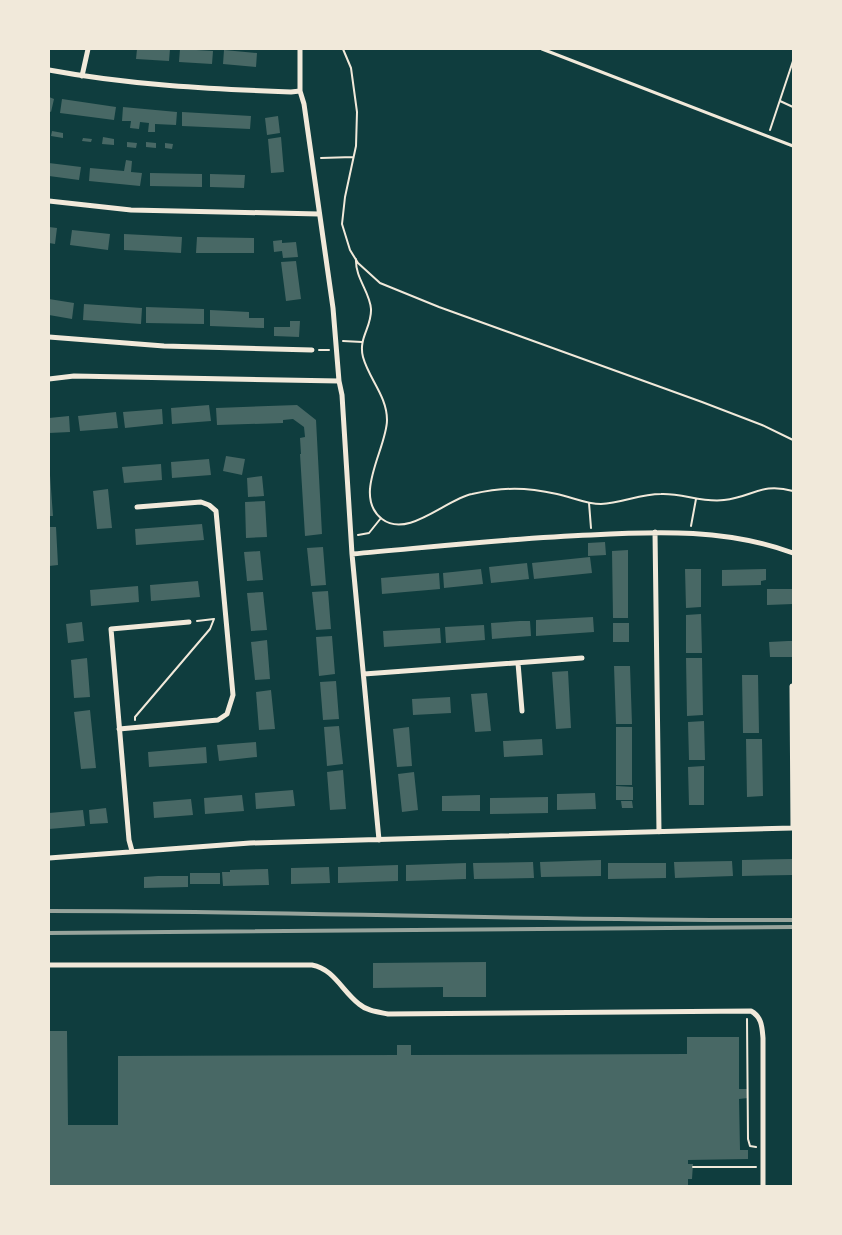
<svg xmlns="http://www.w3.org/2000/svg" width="842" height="1235" font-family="'Nunito Sans',sans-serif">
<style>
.building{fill:#486865}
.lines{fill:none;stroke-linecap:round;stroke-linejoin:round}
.path{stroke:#f1e9da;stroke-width:2}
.service{stroke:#f1e9da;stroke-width:3}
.minor{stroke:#f1e9da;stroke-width:5}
.rail{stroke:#97a49c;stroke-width:4}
</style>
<rect width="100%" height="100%" fill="#0f3d3e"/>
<path class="building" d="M137 49H170L169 61 136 59Z
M180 49 213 51 212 64 179 62Z
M224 50 257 53 256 67 223 64Z
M49 97 54 99 51 112 49 111Z
M62 99 116 107 114 120 60 113Z
M123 107 177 112 176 125 155 124V132H148L149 123 140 122 139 129 130 128 131 121H122Z
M182 112 251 116 250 129 182 126Z
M278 116 280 133 267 135 265 118Z
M52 131 63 133V138L51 136Z
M103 137 114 139V145L102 144Z
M281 137 284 172 271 173 268 139Z
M83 138 92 139 91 142 82 141Z
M127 142 137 143 136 148 127 147Z
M146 142 156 143V148L146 147Z
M165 143 173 144 172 149 165 148Z
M126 160 132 161 131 172 142 173 140 186 89 181 90 168 124 171Z
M49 163 81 167 79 180 49 176Z
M150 173 202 174V187L150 186Z
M210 174 245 175 244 188 210 187Z
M49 227 57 228 55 244 49 243Z
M72 230 110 234 108 250 70 245Z
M124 234 182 237 181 253 124 250Z
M197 237 254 238V253H196Z
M282 240V243L296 242 298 257 283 258 282 251 274 252 273 241Z
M296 261 301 299 286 301 281 262Z
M49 299 74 303 72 319 49 315Z
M84 304 142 308 141 324 83 320Z
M146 307 204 309V324L146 323Z
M210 310 249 312V318H264V328L210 326Z
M290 321H300L299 337 274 336V327H290Z
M209 405 211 421 172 424 171 408Z
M297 405 316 420 322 534 305 536 300 454H301L300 438 305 437 304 427 293 419 283 420V423L217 425 216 408Z
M162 409 163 424 125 428 123 412Z
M116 412 118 428 80 431 78 416Z
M69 416 70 432 49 433V418Z
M226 456 245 459 242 475 223 471Z
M209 459 211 475 172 478 171 462Z
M161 464 162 480 124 483 122 467Z
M49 475H50L53 516H49Z
M262 476 264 496 248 497 247 478Z
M108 489 112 528 97 529 93 491Z
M265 501 267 537 246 538 245 502Z
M202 524 204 540 136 545 135 529Z
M49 527H56L58 565 49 566Z
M605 542 606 555 588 556V543Z
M323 547 326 585 311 586 307 548Z
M628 550V618H613L612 551Z
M260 551 263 580 247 581 244 552Z
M590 557 592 573 534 579 532 563Z
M527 563 529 579 491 583 489 567Z
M481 569 483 584 444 588 443 573Z
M685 569H701V607L686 608Z
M766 569V580L761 581V585L722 586V570Z
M439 573 440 589 382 594 381 578Z
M198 581 200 597 151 601 150 585Z
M138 586 139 602 91 606 90 590Z
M767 589H793V604L767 605Z
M328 591 331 629 316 630 312 592Z
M263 592 267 630 251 631 247 593Z
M701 614 702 653H686V615Z
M593 617 594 632 536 636V620Z
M520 621H530L531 636 492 639 491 623Z
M82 622 84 641 68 643 66 624Z
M613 623H629V642H613Z
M484 625 485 640 446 643 445 627Z
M440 628 441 643 384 647 383 631Z
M332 636 335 674 319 676 316 637Z
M267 640 270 679 255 680 251 642Z
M788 641H793V657H770L769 642Z
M87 658 90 697 74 698 71 660Z
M686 658H702L703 715 687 716Z
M614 666H630L632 724H616Z
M568 671 571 728 556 729 552 672Z
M742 675H758L759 733H743Z
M336 681 339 719 323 720 320 682Z
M271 690 275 729 259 730 256 692Z
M487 693 491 731 475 732 471 694Z
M450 697 451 713 413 715 412 699Z
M90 710 96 768 81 769 74 712Z
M704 721 705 760H689L688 722Z
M339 726 343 764 327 766 324 727Z
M409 727 412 766 397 767 393 729Z
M616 727H632V785H616Z
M542 739 543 755 504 757 503 741Z
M746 739H762L763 796 747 797Z
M256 742 257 757 219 761 217 745Z
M206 747 207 763 149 767 148 752Z
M704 766V805H689L688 767Z
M343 770 346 809 330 810 327 772Z
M414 772 418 810 402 812 398 774Z
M616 786 633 787V800H616Z
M293 790 295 806 256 809 255 793Z
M595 793 596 809 557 810V794Z
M242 795 244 811 205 814 204 798Z
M480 795V811H442V796Z
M548 797V813L490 814V798Z
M191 799 193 815 154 818 153 802Z
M621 801H632L633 808H622Z
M106 808 108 823 90 824 89 810Z
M83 810 85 826 49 829V813Z
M793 859V875L742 876V860Z
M601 860V876L541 877 540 862Z
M732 861 733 876 675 878 674 862Z
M533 862 534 878 474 879 473 863Z
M466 863V879L406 881V865Z
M608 863H666V878L608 879Z
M398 865V881L338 883V867Z
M329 867 330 883 291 884V868Z
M268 869 269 885 223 886 222 872H230V870Z
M190 873H220V884H190Z
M158 876H188V887L144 888V877Z
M486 962V997H443V987L373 988V963Z
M49 1031H67L68 1125H118V1056L397 1055V1045H411V1055L687 1054V1037H739V1089H747L748 1098 739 1099 740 1150H748V1159L688 1160V1164H693L692 1179H688V1186H49Z"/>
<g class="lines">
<path class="path" d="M343 49 351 68 357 112 356 146 345 197 342 224 350 250 358 263 380 283 439 307 702 402 762 425 793 440
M780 101 793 107
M770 130 793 61
M321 158 353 157
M356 259C355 278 370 292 371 309 372 327 358 338 363 357 369 379 387 396 387 420 387 448 352 496 382 519 408 539 446 499 472 494 504 487 525 487 557 494 572 497 586 504 601 504 622 503 640 494 661 494 682 493 703 503 724 500 753 497 761 482 793 491
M343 341 362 342
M319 350H329
M589 503 591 528
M691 526 696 499
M358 535 369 533 381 518
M197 621 214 619
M135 720V717L210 629 214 619
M747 1019 748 1139 750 1146 756 1147
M693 1167H756"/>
<path class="service" d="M542 49 793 146"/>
<path class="minor" d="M300 49V91L304 104 333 308 339 381 342 395 352 554 379 840
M49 70C129 85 210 89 291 92L300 91
M82 76 88 49
M49 201 131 210 319 214
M49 337 164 346 312 350
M49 379 74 376 339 381
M655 532 659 832
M352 554C432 547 511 538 591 535 659 531 728 529 793 553
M518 663 522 711
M364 674 582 658
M119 729 218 720 227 714 233 695 216 511 209 505 201 502 137 507
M132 851 129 840 111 629 189 622
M49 858 250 843 793 828 792 686
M49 965H312C334 969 342 991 359 1004 367 1011 378 1012 388 1014L751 1011C762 1017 762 1027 763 1038V1186"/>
<path class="rail" d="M49 911C297 911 545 921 793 920
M49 933 793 927"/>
</g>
<rect width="842" height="1235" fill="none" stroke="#f1e9da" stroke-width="100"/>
</svg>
